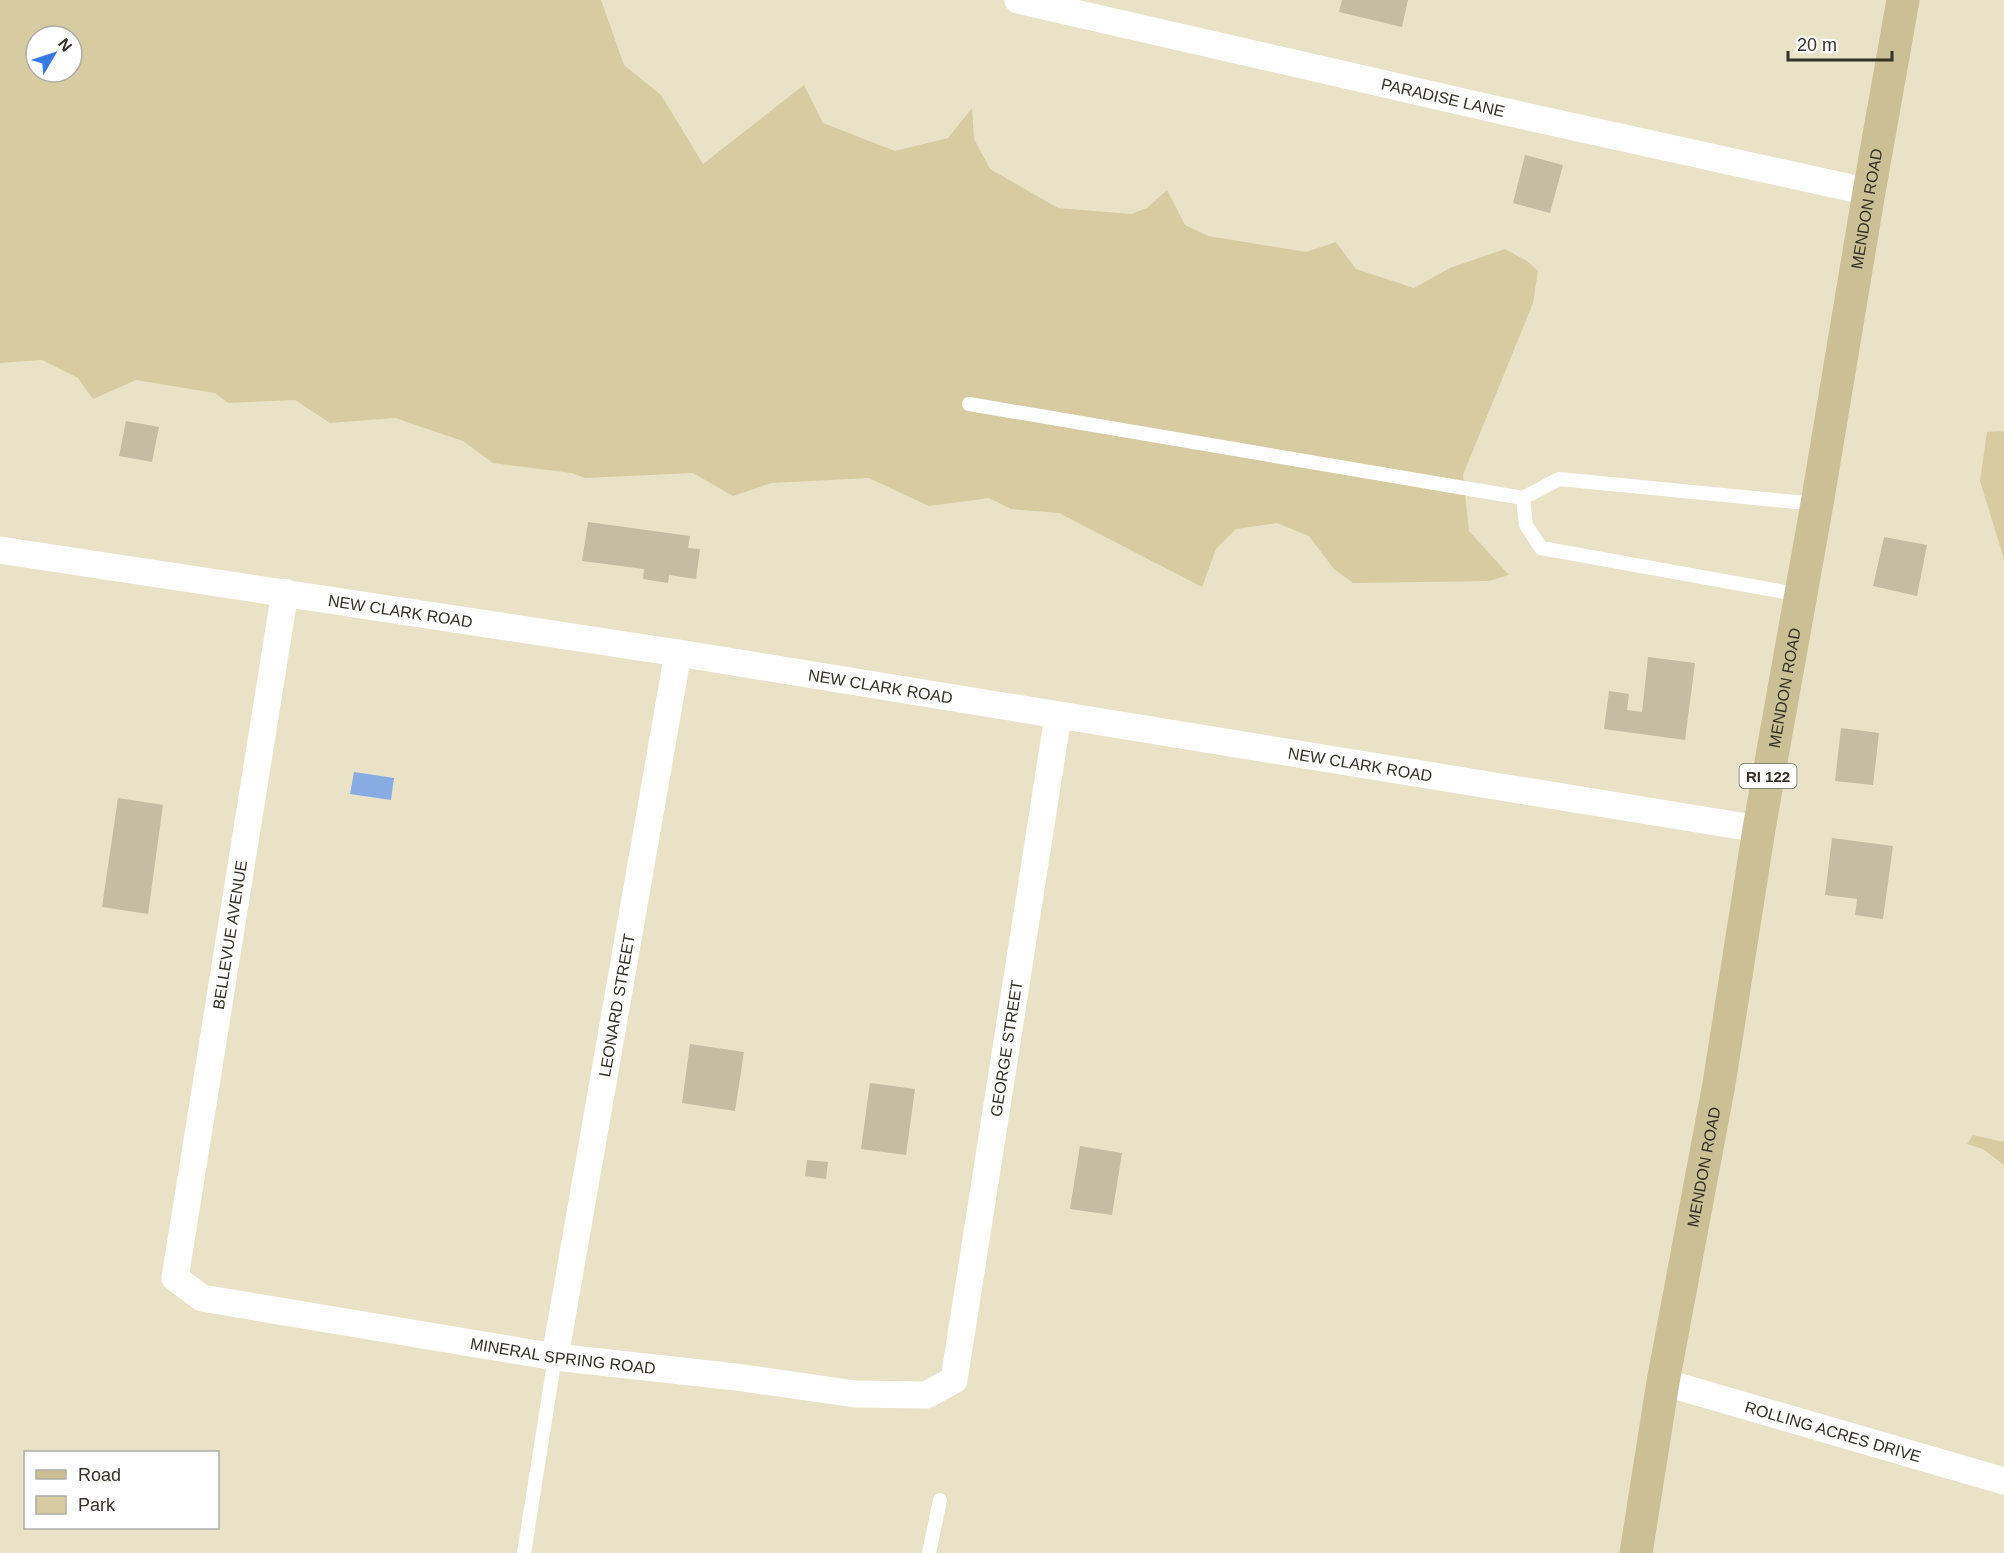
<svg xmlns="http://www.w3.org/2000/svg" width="2004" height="1553" font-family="Arial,sans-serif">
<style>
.green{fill:#d6cba1;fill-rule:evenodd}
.water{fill:#89abe4}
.building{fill:#c4bda3}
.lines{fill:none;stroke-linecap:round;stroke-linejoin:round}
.service{stroke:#fff;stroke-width:14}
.minor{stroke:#fff;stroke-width:27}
.primary{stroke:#cbc095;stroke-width:33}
.labels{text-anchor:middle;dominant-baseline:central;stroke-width:4.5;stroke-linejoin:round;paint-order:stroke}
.shield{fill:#fff;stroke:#716f67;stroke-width:1.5}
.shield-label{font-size:15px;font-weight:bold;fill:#343126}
.street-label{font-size:16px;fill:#343126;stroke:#fff}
</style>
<rect width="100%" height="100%" fill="#e9e2c7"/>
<path class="green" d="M0 0H601L624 65 661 95 703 164 804 85 823 123 895 151 948 138 972 108 974 139 990 169 1058 208 1131 214 1147 208 1167 190 1185 225 1208 236 1306 252 1336 242 1356 269 1414 288 1450 268 1505 249 1527 261 1538 271 1533 303 1463 475 1469 531 1509 575 1489 581 1353 583 1334 569 1309 536 1277 523 1236 529 1216 549 1202 587 1059 513 1011 509 989 498 929 506 869 478 771 483 733 496 693 473 585 478 572 473 493 463 463 441 395 418 330 423 295 400 228 403 215 393 136 380 93 399 78 378 42 360 0 363ZM36 36H72V72H36Z
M2004 431V559L1980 481 1987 432Z
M1973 1135 2004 1142V1165L1983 1149 1967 1144Z"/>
<path class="water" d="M354 772 394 778 391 800 350 794Z"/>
<path class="building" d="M1342 0H1408L1402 27 1339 12Z
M1525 155 1563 165 1550 213 1513 203Z
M126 421 159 427 152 462 119 456Z
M588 522 690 536 688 548 700 549 696 579 669 575 668 583 643 579 644 569 582 561Z
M1884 537 1927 545 1917 596 1873 586Z
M1648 657 1695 663 1685 740 1604 729 1609 691 1629 694 1627 710 1642 712Z
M1841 728 1879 733 1873 785 1835 781Z
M118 798 163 805 148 914 102 907Z
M1832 838 1893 846 1883 919 1855 915 1857 899 1825 895Z
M690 1044 744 1052 735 1111 682 1103Z
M870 1083 915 1089 906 1155 861 1149Z
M1080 1146 1122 1153 1112 1215 1070 1209Z
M807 1160 828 1162 826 1179 805 1176Z"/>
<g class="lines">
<path class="service" d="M969 404 1523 498 1559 479 1817 504
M1523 498 1526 525 1541 548 1801 595
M524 1553 555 1357
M929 1553 940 1500"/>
<g class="minor">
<path id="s1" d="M1018 0 1529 117 1869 192"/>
<path id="s2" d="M0 550 678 653 1759 829"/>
<path id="s3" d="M285 592 175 1278 202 1298 555 1357 736 1377 855 1394 926 1395 954 1380 1058 716"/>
<path id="s4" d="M555 1357 678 653"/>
<path id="s5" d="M1663 1382 2004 1481"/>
</g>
<path class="primary" id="s6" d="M1636 1553 1663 1382 1719 1084 1759 829 1817 504 1869 192 1903 0"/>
</g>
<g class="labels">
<rect class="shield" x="1739.5" y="764" width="57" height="24" rx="4.5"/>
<g class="shield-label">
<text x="1768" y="776">RI 122</text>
</g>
<g class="street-label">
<text stroke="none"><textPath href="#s1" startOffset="436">PARADISE LANE</textPath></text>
<text stroke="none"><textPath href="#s6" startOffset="1364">MENDON ROAD</textPath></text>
<text stroke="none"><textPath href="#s2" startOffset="405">NEW CLARK ROAD</textPath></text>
<text stroke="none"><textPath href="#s2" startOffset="891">NEW CLARK ROAD</textPath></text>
<text stroke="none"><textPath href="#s6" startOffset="878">MENDON ROAD</textPath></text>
<text stroke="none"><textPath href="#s2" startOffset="1377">NEW CLARK ROAD</textPath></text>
<text transform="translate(230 935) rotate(-81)">BELLEVUE AVENUE</text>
<text stroke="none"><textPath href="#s4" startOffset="357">LEONARD STREET</textPath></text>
<text stroke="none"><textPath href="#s3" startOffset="1827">GEORGE STREET</textPath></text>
<text stroke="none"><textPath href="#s6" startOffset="392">MENDON ROAD</textPath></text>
<text stroke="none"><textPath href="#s3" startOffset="1094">MINERAL SPRING ROAD</textPath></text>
<text stroke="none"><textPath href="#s5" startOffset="177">ROLLING ACRES DRIVE</textPath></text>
</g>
</g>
<rect x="24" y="1451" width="195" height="78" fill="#ffffff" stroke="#aeada8" stroke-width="1.5"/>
<rect x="36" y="1470" width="30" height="9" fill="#cbc095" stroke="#aeada8" stroke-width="1.5"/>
<text x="78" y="1481" font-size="18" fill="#343126">Road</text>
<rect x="36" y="1496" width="30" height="18" fill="#d6cba1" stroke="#aeada8" stroke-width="1.5"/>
<text x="78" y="1511" font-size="18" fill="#343126">Park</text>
<g transform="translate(54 54) rotate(51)"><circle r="28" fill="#ffffff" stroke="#aeada8" stroke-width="1.5"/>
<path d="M0-4.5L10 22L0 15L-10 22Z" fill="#3778e7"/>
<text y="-9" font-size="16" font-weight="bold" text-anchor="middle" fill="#343126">N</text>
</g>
<path d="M1788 51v9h104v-9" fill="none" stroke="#343126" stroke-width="3"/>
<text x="1797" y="51" font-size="18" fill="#343126" stroke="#ffffff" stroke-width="4.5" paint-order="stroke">20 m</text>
</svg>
